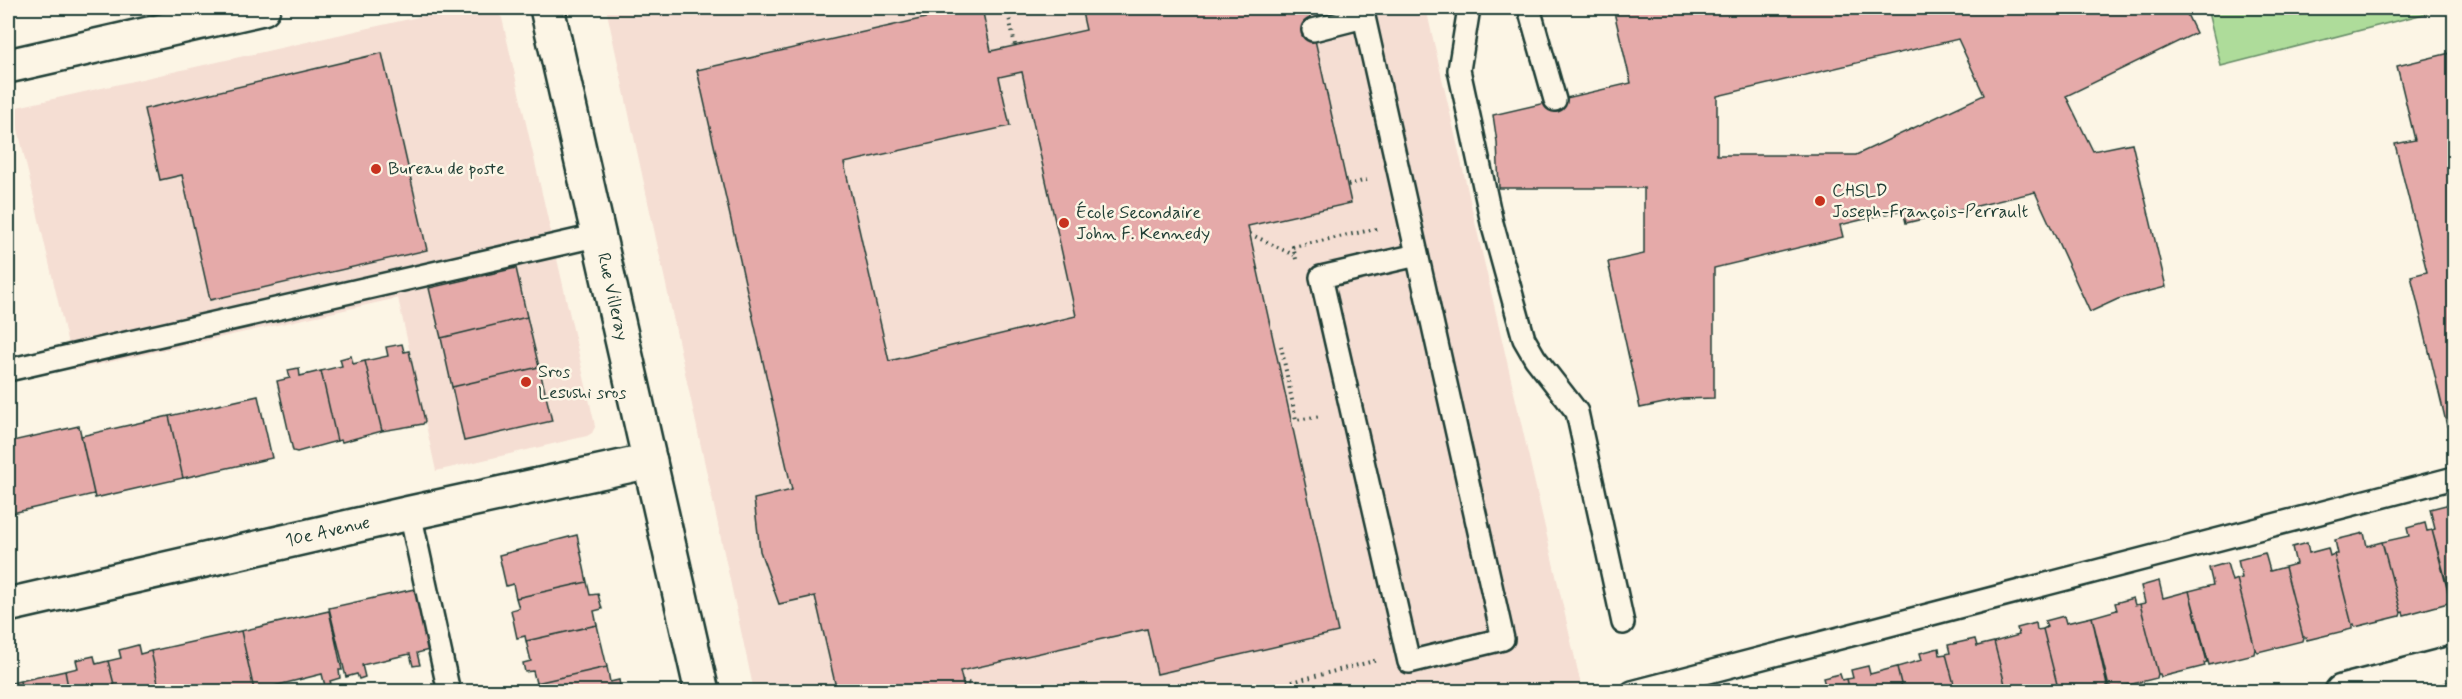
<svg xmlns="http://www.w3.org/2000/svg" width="2462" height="699" font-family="Mynerve,sans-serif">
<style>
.built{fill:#f5ded3}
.green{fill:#aedc9a;stroke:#668c67;stroke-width:1.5}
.building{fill:#e5aaa9;stroke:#1f3d34;stroke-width:1.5;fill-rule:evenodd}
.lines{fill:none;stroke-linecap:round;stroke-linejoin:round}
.lane-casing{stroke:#1f3d34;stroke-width:26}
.street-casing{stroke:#1f3d34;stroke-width:38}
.secondary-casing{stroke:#1f3d34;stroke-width:38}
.path{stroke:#1f3d34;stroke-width:4;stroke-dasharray:1.5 4.5;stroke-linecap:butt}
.lane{stroke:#fcf5e5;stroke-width:21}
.street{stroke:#fcf5e5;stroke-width:33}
.secondary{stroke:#fcf5e5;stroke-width:33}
.poi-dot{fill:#c8321e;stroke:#fcf5e5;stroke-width:2}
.labels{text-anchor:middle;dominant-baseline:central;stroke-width:5;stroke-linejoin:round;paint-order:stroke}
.poi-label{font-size:18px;fill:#1f3d34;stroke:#fcf5e5;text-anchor:start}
.street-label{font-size:18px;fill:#1f3d34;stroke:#fcf5e5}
</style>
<rect width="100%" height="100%" fill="#fcf5e5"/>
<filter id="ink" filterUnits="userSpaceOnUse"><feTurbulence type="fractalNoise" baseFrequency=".0167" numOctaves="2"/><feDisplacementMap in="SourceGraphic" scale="12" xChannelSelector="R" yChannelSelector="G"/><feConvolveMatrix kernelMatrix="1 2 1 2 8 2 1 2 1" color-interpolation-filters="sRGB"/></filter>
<g filter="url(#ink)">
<path class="built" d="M458 8H493L502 18 594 421 595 427 592 433 587 436 436 471 398 298 74 370 13 108Z
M606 8H1426L1582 689 1574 692 754 691Z"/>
<path class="green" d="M2207 8H2447L2221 66Z"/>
<path class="building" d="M969 8H982L991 51 1086 30 1081 8H1308L1351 203 1248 226 1338 632 1157 674 1147 629 960 671 965 692H837L815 596 779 604 760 551 754 499 792 490 697 70ZM1022 72 1076 316 889 361 844 163 1010 126 999 77Z
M1613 8H2184L2196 33 2066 96 2093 151 2132 143 2166 287 2118 299 2090 312 2035 192 1906 223 1903 210 1840 225 1843 237 1714 268V398L1683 399 1640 408 1608 262 1644 254V188H1499L1497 142 1493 115 1631 83ZM1958 39 1984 95 1856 155H1717V96Z
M2454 52V424L2447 426 2411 276 2427 272 2395 144 2415 140 2397 66Z
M382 53 427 250 210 300 182 175 160 180 144 109Z
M516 268 527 317 441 338 429 288Z
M527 317 539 367 452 387 441 338Z
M402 344 404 352 409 351 425 421 423 424 382 431 365 361 388 356 386 347Z
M351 356 353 364 365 361 382 431 342 442 341 440 337 441 321 371 342 366 340 359Z
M539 367 552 421 464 441 452 387Z
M299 368 300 376 321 371 337 441 297 452 293 451 277 381 290 378 288 370Z
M258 396 272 458 183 478 169 416Z
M169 416 183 478 95 498 81 436Z
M79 426 94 494 8 514V442Z
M2454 503V602H2452L2432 530 2435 529 2430 509Z
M2425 523 2427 531 2432 530 2450 600 2448 603 2404 615 2403 612 2401 613 2382 542 2409 536 2407 528Z
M2364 533 2367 546 2382 542 2401 613 2400 616 2355 627 2354 624 2352 625 2334 554H2338L2335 540Z
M577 535 587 582 516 598 513 584 506 586 499 555Z
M2307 543 2309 553 2328 548 2330 556 2334 554 2352 625V629L2307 640 2306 637H2303L2285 567 2296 564 2292 547Z
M2265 553 2270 571 2285 567 2303 637 2302 641 2258 652 2255 649 2237 579 2242 578 2238 560Z
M2227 563 2232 581 2237 579 2255 649 2254 654 2209 665 2189 591 2213 585 2209 568Z
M2159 581 2163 598 2189 591 2207 662 2204 663 2205 666 2161 677 2160 674H2158L2140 604 2145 603 2141 586Z
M587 582 590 595 598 594 602 609 594 611 597 625 526 641 525 636 517 638 511 610 519 608 516 598Z
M419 588 433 649 417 653 420 665 413 666 410 654 362 665 365 677 359 679 357 674 346 677 329 608Z
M2133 598 2135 605 2140 604 2158 674 2157 678 2112 689 2111 686 2109 687 2092 617 2117 610 2115 603Z
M329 611 342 670H339L340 678 330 681 331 684 325 686 322 674 274 686 275 692 254 690 241 631Z
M2064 616 2066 623 2092 617 2108 690 2059 692 2043 629 2047 627 2045 621Z
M2036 623 2037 630 2043 629 2059 692H2007L1994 642 2019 635 2017 628Z
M597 625 607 667 536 683 533 671 525 672 523 663 531 661 526 641Z
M241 631 254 690 160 692 151 651Z
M1975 639 1977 646 1994 642 2007 692H1956L1946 654 1950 653 1948 645Z
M138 645 140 654 151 651 160 692H116L108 661 121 658 119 650Z
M1939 648 1940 655 1946 654 1956 692H1903L1897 667 1922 660 1920 653Z
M94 656 96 664 108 661 116 692H69L65 671 78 668 76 660Z
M1868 666 1870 674 1897 667 1903 692H1850L1847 679 1853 678 1851 670Z
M607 667 610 682 619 680 621 692H538L536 683Z
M65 671 69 692H22L20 681Z
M1840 674 1842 680 1847 679 1850 692H1800L1825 685 1823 678Z
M20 681 22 692H8V684Z"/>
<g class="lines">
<g class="lane-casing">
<path id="lane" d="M1362 8 1503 639 1409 662 1321 277 1417 255
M1469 8 1459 70 1492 223 1524 339 1535 358 1577 412 1623 623
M1529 8 1555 100
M1313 30 1364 17
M8 370 600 235
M410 513 449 692
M1632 692 2454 478"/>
</g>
<g class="street-casing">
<g id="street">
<path id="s1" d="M8 605 410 513 650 461"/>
<path d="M2342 692 2454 663"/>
</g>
</g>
<g class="secondary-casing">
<g id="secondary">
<path id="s2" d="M547 8 702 692"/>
<path d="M8 66 263 8"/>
</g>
</g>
<path class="path" d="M1007 8 1015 45
M1348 185 1370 179
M1250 234 1294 255
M1296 259 1293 247 1380 228
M1281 346 1296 420 1321 416
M962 681 994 692
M1292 682 1378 660"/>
<use href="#lane" class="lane"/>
<use href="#street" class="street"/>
<use href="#secondary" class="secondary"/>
</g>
</g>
<g class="poi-dot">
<circle cx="376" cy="169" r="6"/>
<circle cx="1820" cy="201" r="6"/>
<circle cx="1064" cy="223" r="6"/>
<circle cx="526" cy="382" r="6"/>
</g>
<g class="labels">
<g class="poi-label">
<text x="388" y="169">Bureau de poste</text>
<text x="1832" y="191">CHSLD<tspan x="1832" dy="21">Joseph-François-Perrault</tspan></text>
<text x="1076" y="213">École Secondaire<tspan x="1076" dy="21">John F. Kennedy</tspan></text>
<text x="538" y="372">Sros<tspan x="538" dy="21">Lesushi sros</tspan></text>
</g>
<g class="street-label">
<text stroke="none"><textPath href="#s2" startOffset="296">Rue Villeray</textPath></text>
<text stroke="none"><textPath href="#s1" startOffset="328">10e Avenue</textPath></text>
</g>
</g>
<rect width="2462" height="699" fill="none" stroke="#fcf5e5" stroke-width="30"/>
<rect x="15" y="15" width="2432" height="669" fill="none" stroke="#1f3d34" stroke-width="2" filter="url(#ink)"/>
</svg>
